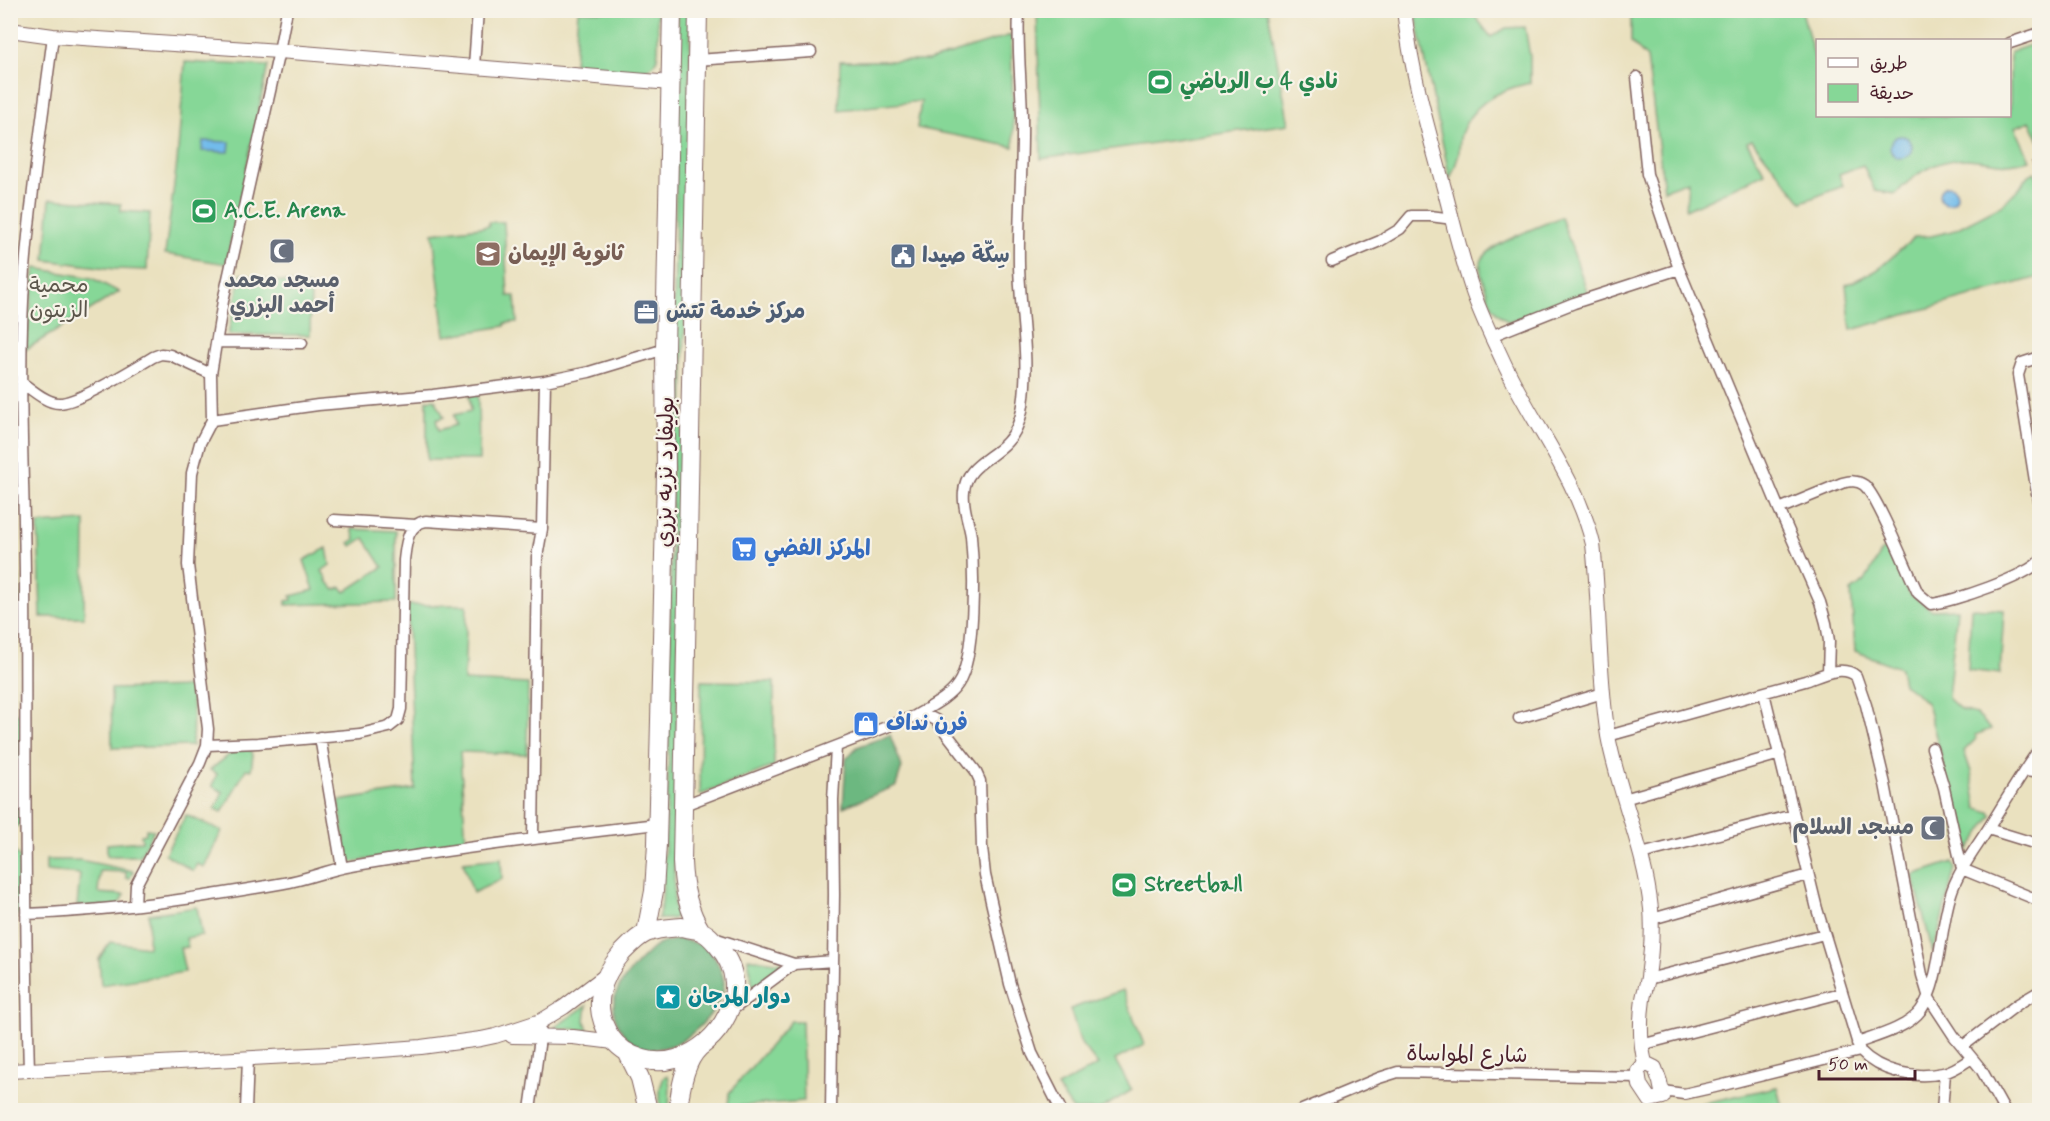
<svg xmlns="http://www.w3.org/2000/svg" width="2050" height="1121" font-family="Mynerve,'Playpen Sans Arabic',sans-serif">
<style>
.green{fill:#86d797;stroke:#687b61;stroke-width:1.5}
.forest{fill:#6cb880;stroke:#5b6c56;stroke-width:1.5}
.water{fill:#72bceb;stroke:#5e6e8b;stroke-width:1.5}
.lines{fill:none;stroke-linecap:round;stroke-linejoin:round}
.street-tunnel{stroke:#cabaa1;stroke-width:10;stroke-dasharray:10 5;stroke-linecap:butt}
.street-casing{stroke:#82635f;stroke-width:13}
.secondary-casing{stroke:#82635f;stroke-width:16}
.highway-casing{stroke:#82635f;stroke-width:20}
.street{stroke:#fff;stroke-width:10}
.secondary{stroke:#fff;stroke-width:14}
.highway{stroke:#fff;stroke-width:18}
.labels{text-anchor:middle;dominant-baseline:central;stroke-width:4.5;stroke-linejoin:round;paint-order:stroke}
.leisure-label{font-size:22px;font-weight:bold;fill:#27864d;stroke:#f7f3e8;text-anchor:start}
.education-label{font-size:22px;font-weight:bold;fill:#785e54;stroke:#f7f3e8;text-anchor:start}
.service-label{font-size:22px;font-weight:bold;fill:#4e5e75;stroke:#f7f3e8;text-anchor:start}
.worship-label{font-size:22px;font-weight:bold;fill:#5b616d;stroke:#f7f3e8}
.park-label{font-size:22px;fill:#5c564b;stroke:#f7f3e8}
.street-label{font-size:22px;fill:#4a1f2b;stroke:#f7f3e8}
.shop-label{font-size:22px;font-weight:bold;fill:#366cbe;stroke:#f7f3e8;text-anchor:start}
.culture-label{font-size:22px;font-weight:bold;fill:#0d838f;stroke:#f7f3e8;text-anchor:start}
</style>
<rect width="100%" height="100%" fill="#f7f3e8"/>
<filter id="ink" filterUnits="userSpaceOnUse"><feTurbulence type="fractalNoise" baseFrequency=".0167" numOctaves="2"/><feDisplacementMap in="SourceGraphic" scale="12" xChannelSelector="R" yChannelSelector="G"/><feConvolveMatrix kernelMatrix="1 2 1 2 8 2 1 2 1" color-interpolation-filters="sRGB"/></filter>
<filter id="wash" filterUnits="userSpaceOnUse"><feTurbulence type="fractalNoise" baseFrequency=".008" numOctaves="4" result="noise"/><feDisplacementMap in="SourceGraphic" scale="24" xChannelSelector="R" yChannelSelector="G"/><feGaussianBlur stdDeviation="1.35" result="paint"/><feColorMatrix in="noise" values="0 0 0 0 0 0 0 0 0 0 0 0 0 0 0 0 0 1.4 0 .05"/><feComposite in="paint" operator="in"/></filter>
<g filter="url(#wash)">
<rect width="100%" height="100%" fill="#eae1bf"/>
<path class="green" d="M691 10 674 883V907L677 915C673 921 664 919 658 919L662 902 668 782 678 11Z
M578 11H657C657 25 660 44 657 58 650 84 592 66 574 63Z
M1037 11H1268L1289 124 1041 159Z
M1415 11H1471L1491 37 1506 28 1525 27 1530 57V83C1501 89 1472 103 1461 134 1459 141 1460 149 1458 157 1456 164 1453 172 1450 179Z
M1631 11H1802L1817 66 1818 116H2010V52L2039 42V141L2030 121 2015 127 2030 160C2022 162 2014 164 2007 164 1993 163 1979 159 1965 159 1938 159 1913 174 1896 194L1875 191 1863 165 1839 174 1843 186 1802 202 1752 140 1747 142 1765 173 1686 210 1688 181 1664 190 1647 58 1631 42Z
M1011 35 1014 147 917 128 921 101 839 110 840 61H928Z
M185 62 268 66 226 264 165 254 177 162Z
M2035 172 2040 183 2039 277 1851 330 1846 285 1877 270 1915 237 1931 236 1952 231 2002 205 2021 186 2028 175Z
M50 199 121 204V211L150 213 147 270 115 269 45 260Z
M1561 217 1588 294 1509 322C1495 314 1490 305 1486 289 1483 282 1479 270 1481 262 1486 244 1544 225 1561 217Z
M489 222H504L508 296H515L517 322 505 323V326L445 336 433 233 489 226Z
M35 268 92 278 119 292 25 350Z
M241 274 311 287 310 335H228Z
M469 395H478L479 460H427V400L435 399 444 417 436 420 439 430 456 425 454 415 471 411Z
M85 521 84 617H41L38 524Z
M352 529 396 531V602L286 605V601L292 600 291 596 314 590 304 560 327 548 330 565 322 571 327 579 326 580 335 590 341 587 345 592 383 567 364 538 352 546 349 543 355 539Z
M1891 544 1909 593 1932 610 1957 609 1948 698 1961 710 1976 714 1991 729 1975 735 1977 738 1964 751 1971 772 1977 808 1990 812 1992 816 1968 851 1961 849 1941 755 1927 704 1915 692 1903 684 1900 668 1855 651 1851 591 1865 581 1882 551Z
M10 577H19L21 625 11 626Z
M407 605H467L464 681 528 684 527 754 460 752 466 843 347 863 339 801 415 789Z
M1971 608 2004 610 2000 674 1968 670Z
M701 681 774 682V766L700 795Z
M190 687 193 711 192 746 112 748 111 689Z
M10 712 19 714 22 722 20 822 18 826 11 827Z
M246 747 251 750 253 755 251 770 246 769 222 812 215 809 223 792 212 786 217 774 210 770 238 748Z
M186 815 222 831 204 867 197 864 193 871 165 854Z
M146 829 154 830 140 856H107V844L142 841 141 835 146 834Z
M11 852H15C30 866 21 898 17 916H11Z
M501 858 502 879 473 893 463 862Z
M46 860H80L133 871 130 878H126V872L100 871 98 893 125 895 117 906H77L80 874 46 871Z
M1953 862 1955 868 1933 953 1913 875Z
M197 907 202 935 186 938 188 947 180 948 185 972 101 985 99 959 110 942 148 947 149 914Z
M748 958 782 963V966L780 970 753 987Z
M1123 990 1144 1045 1115 1060 1132 1090 1099 1110H1073L1057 1087 1098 1065 1081 1044 1070 1009Z
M587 1005 585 1021 588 1030 554 1028Z
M791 1021H802L804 1101 728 1107 729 1093Z
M668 1075 670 1087 669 1110H660V1088L664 1077Z
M1777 1087 1783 1110H1693V1108L1704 1103Z"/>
<path class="forest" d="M890 735 902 767 896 786 843 807 846 759 857 747Z
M678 939C700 943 711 946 720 968 723 976 726 985 722 994 711 1023 670 1061 637 1045 628 1041 623 1034 619 1026 605 1003 620 982 636 965 642 959 649 951 656 946 663 942 670 941 678 939Z"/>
<path class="water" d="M1890 147a11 11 0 1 1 22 0a11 11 0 1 1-22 0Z
M203 141 230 142 229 152 202 151Z
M1939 195a9 9 0 1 1 18 0a9 9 0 1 1-18 0Z"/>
</g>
<g filter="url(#ink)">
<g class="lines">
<path class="street-tunnel" d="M2032 166 2040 163"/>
<g class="street-casing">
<path id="street" d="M2010 43 2040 33
M697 60 811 52
M474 66 478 10
M1637 77 1647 174 1679 269
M1332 261 1380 241 1400 229 1411 216H1430L1453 219
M1491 336 1574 303 1679 269 1779 509 1820 602 1826 623 1829 641 1828 673
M217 342 302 343
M2040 357 2022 363 2018 375 2040 512
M21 382C31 389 46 403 59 403 78 403 135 368 153 357L161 354 170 355 211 374
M212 420 318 405 433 395 545 381 589 372 665 349
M1779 509 1842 483C1850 481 1857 480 1864 485 1877 495 1908 573 1918 593L1931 604C1949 603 2032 575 2040 560
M334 520 416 525
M1764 693 1817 909 1860 1051C1880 1072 1914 1079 1943 1073 1953 1071 1963 1064 1972 1058
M915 716C929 707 948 699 958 684 976 658 974 568 971 536 969 522 962 506 964 492 965 466 992 459 1007 442 1016 433 1021 418 1023 405 1030 358 1020 312 1019 265 1018 215 1023 165 1022 115 1021 80 1017 45 1019 10
M1519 718 1603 693
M1608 736 1805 681C1820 676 1842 664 1856 676L1866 705 1885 784 1922 975 1929 998 1954 1036 1981 1069 2004 1110
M320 737 342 868
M207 745 258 743 360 734 389 727 398 720 401 709 404 560C406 544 407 524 426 521L542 529
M1932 748 1944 788 1962 869 2040 901
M2026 771 2040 773
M1624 799 1780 754
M684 805 915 716H928L936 720 975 770 980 781 982 848 985 875 1010 984 1032 1053 1061 1110
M1988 829 2040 845
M533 838 537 557 542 529 545 381
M1641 854 1793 815
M135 905 136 885 200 763 207 745 208 729 188 565 192 473 200 443 212 420 211 374 223 301 279 51 287 10
M26 914C113 911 199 898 284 883 305 880 325 871 346 867 449 849 553 836 657 824
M1652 919 1808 875
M714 938 794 964 833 961
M1648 979 1824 934
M732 1010 794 964
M1857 1043C1877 1036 1908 1028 1921 1010 1942 980 1939 924 1953 888 1961 867 1976 848 1988 829 2005 802 2021 774 2040 748
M1641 1045 1841 993
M1963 1046 2018 1004 2040 991
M29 1070C24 905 26 741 25 576 24 473 17 371 25 269 31 191 43 114 53 36
M1663 1091 1684 1094 1715 1087 1860 1051
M246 1110 248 1058
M530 1110 541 1031
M831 1110 834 895 833 800 836 747
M1302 1110 1379 1078 1398 1072 1638 1077
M1942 1110 1945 1073"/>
</g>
<g class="secondary-casing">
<path id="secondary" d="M1404 10C1411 71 1428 130 1444 188 1453 222 1461 256 1472 289 1480 314 1492 337 1503 361 1531 422 1577 477 1593 544 1600 607 1598 674 1608 736 1619 795 1645 849 1651 909 1653 932 1651 955 1648 977 1647 985 1644 992 1643 999 1640 1020 1640 1043 1645 1063
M10 30 53 36 279 51 671 83
M512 1036 573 1037 614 1042
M1645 1063 1655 1068 1660 1082 1663 1097 1650 1100 1640 1085 1638 1071Z
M10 1071 328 1054 421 1047 481 1039 495 1036 541 1021 564 1007 605 976"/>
</g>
<g class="highway-casing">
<path id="highway" d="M698 10 682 862C683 887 688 910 701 931
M682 927C688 929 695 929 700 931 707 933 712 939 717 945 726 955 733 968 734 982 737 1027 687 1072 643 1059 630 1055 617 1047 610 1036 591 1007 601 977 622 953 629 946 637 937 646 933 658 928 670 928 682 927Z
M646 933 654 891 657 844 666 474 665 349 672 10
M627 1052 640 1078 648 1110
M678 1110C680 1091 684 1062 699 1048"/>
</g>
<use href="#street" class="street"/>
<use href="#secondary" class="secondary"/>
<use href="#highway" class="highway"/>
</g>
</g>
<defs>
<g id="stadium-square" transform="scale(1.35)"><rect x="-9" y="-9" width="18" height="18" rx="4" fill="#2e9e5b" stroke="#f7f3e8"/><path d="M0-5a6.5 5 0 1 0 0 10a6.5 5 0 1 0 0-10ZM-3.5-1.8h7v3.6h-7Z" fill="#fff"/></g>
<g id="mosque-square" transform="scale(1.35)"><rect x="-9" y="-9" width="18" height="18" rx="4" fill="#6b7280" stroke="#f7f3e8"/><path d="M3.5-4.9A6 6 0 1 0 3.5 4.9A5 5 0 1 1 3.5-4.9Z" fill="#fff"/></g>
<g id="school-square" transform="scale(1.35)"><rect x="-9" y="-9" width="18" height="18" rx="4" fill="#8d6e63" stroke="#f7f3e8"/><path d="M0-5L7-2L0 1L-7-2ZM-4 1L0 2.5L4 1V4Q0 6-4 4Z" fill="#fff"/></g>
<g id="civic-square" transform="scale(1.35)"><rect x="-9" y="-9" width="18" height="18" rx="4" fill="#5c6f8a" stroke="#f7f3e8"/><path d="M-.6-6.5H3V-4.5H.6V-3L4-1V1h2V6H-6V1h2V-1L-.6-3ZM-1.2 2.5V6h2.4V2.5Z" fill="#fff"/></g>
<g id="office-square" transform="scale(1.35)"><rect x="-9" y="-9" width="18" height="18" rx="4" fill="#5c6f8a" stroke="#f7f3e8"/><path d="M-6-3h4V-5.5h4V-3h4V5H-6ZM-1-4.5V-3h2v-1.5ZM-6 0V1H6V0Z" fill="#fff"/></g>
<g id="supermarket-square" transform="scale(1.35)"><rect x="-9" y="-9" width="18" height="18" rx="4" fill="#3f7fe0" stroke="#f7f3e8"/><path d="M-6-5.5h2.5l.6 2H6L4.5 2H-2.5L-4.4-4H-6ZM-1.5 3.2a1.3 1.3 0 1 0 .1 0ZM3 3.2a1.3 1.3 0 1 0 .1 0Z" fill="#fff"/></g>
<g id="shop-square" transform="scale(1.35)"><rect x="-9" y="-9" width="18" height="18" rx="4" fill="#3f7fe0" stroke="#f7f3e8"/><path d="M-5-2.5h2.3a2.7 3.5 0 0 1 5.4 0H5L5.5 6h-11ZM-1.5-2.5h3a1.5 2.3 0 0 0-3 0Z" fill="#fff"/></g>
<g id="sight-square" transform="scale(1.35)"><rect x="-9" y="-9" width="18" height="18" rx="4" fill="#0f9aa8" stroke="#f7f3e8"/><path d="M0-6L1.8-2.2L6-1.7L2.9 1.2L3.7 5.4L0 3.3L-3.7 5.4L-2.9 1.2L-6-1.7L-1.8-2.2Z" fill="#fff"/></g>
</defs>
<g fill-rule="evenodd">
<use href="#stadium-square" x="1160" y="82"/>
<use href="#stadium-square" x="204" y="211"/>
<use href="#mosque-square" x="282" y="251"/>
<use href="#school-square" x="488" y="254"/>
<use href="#civic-square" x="903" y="256"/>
<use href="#office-square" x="646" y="312"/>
<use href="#supermarket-square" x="744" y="549"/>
<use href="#shop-square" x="866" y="724"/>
<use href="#mosque-square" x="1933" y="828"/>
<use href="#stadium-square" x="1124" y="885"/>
<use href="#sight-square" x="668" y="997"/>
</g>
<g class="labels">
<g class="leisure-label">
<text x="1180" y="82">نادي 4 ب الرياضي</text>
<text x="224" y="211">A.C.E. Arena</text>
<text x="1144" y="885">Streetball</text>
</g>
<g class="education-label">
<text x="508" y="254">ثانوية الإيمان</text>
</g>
<g class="service-label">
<text x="922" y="256">سِكّة صيدا</text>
<text x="666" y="312">مركز خدمة تتش</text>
</g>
<g class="worship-label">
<text x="282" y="281">مسجد محمد<tspan x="282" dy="25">أحمد البزري</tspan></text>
<text x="1914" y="828" text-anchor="end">مسجد السلام</text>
</g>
<g class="park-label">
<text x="59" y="286">محمية<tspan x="59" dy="25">الزيتون</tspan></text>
</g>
<g class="street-label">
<text transform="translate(666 472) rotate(-89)">بوليفارد نزيه بزري</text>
<text transform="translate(1467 1055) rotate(1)">شارع المواساة</text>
</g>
<g class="shop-label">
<text x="764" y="549">المركز الفضي</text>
<text x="886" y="724">فرن نداف</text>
</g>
<g class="culture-label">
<text x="688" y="997">دوار المرجان</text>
</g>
</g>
<rect width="2050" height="1121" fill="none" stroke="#f7f3e8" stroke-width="36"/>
<rect x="1816" y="39" width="195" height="78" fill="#f7f3e8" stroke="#b29e9c" stroke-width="1.5"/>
<rect x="1828" y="58" width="30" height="9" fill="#ffffff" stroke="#b29e9c" stroke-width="1.5"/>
<text x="1870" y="69" font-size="18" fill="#4a1f2b">طريق</text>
<rect x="1828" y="84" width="30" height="18" fill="#86d797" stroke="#b29e9c" stroke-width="1.5"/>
<text x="1870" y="99" font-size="18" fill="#4a1f2b">حديقة</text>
<path d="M1819 1070v9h96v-9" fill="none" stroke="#4a1f2b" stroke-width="3"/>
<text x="1828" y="1070" font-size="18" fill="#4a1f2b" stroke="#f7f3e8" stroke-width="4.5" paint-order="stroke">50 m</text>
</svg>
